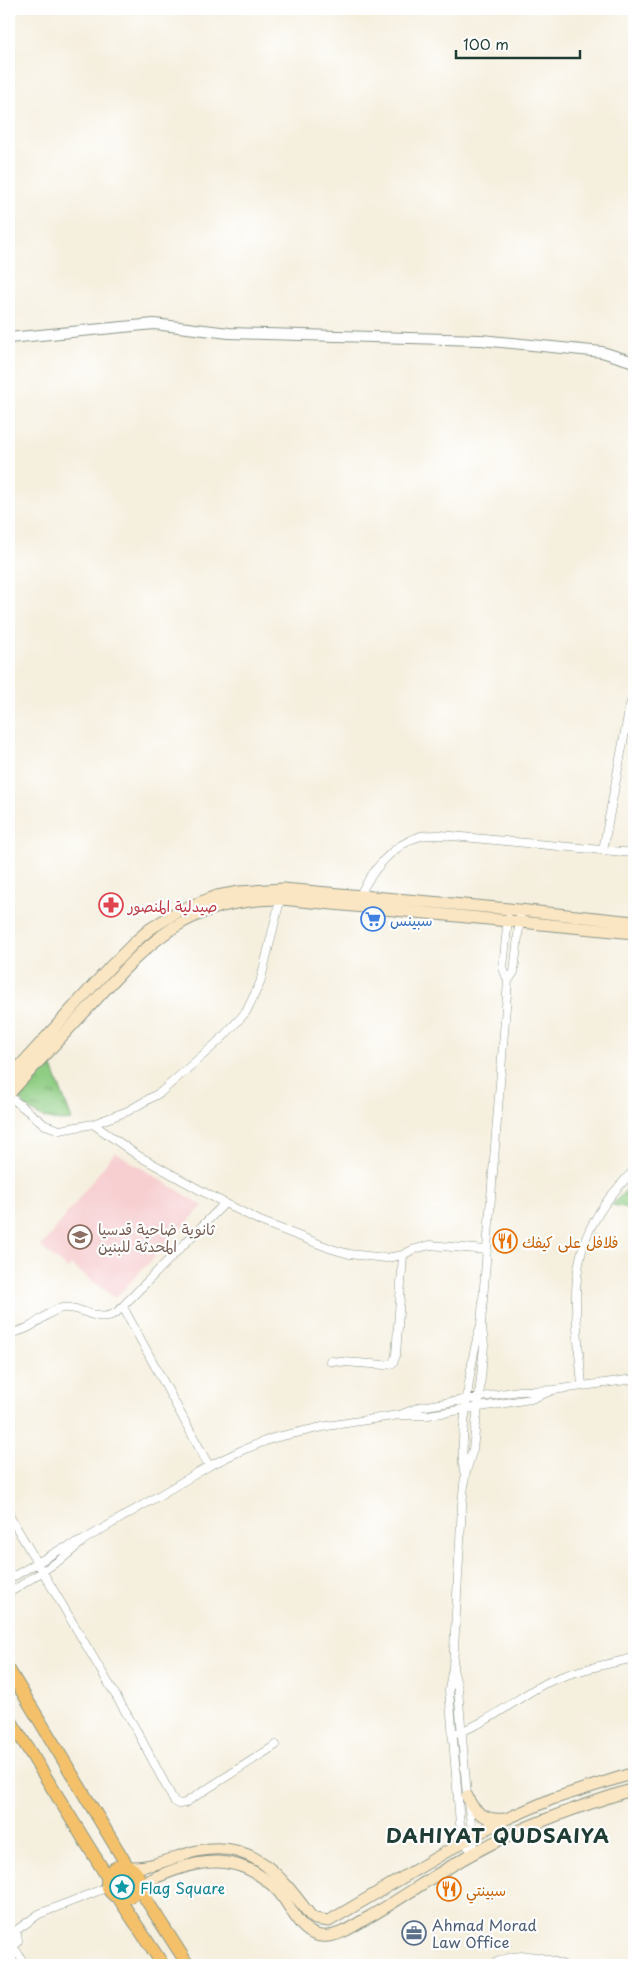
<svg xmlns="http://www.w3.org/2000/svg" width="643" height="1974" font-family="'Playpen Sans','Playpen Sans Arabic',sans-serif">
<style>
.built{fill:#f7cfd1}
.grass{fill:url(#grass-tufts);stroke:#57855c}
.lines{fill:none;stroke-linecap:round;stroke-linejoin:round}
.minor-casing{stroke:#8a9689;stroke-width:9}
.tertiary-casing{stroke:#8a9689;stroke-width:12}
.secondary-casing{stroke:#8a9689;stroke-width:13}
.primary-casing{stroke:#8a9689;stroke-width:14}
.minor{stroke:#fff;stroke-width:8}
.tertiary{stroke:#fff;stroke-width:10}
.secondary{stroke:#fbe6c3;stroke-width:11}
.primary{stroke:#f4c16a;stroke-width:12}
.labels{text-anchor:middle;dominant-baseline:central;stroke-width:4.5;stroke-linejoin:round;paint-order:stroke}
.health-label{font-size:15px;fill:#be3a42;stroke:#fff;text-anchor:start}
.shop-label{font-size:15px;fill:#366cbe;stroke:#fff;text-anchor:start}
.education-label{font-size:15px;fill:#785e54;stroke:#fff;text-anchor:start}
.food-label{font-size:15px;fill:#c56008;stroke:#fff;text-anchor:start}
.culture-label{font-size:15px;fill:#0d838f;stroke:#fff;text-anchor:start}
.service-label{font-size:15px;fill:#4e5e75;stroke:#fff;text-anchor:start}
.district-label{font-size:20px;font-weight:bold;letter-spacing:1px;fill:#1f3d34;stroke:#fff}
</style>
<defs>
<pattern id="grass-tufts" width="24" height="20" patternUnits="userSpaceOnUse" patternTransform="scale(1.25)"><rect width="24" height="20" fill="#8fcd83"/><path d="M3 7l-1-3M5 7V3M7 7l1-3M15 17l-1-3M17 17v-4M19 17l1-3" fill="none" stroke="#74a86c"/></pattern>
</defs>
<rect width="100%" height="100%" fill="#fff"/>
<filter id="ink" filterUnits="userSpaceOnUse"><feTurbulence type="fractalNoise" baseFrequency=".02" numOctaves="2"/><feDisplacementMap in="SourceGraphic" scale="10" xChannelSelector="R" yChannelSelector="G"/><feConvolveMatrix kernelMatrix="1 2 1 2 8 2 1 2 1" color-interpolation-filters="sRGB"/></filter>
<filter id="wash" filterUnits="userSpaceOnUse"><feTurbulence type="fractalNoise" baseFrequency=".0096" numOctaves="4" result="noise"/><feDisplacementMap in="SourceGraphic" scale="20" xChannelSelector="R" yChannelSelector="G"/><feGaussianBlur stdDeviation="1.12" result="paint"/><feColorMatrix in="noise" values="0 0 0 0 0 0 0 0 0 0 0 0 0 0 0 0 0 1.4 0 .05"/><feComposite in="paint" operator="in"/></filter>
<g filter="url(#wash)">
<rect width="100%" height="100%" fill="#f5efde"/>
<path class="built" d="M115 1152 203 1206 115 1298 71 1265 67 1269 41 1247Z"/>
<path class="grass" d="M51 1064 72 1120C49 1124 30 1114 17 1096Z
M634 1181V1209L612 1205Z"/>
</g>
<g filter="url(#ink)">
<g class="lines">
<g class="minor-casing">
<path id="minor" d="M603 850 630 705 634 695
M358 899C370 873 392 844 421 836 427 835 434 835 441 835L634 853
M508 981 514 972 521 910
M9 1096 45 1125 60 1130 93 1124 128 1111 161 1092 221 1039 246 1012 260 983 281 896
M93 1124 137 1155 209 1195 260 1221 332 1249 349 1254 386 1258 403 1255 412 1250 430 1245 487 1250
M123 1307 209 1466
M9 1333C17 1332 24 1330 31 1326 41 1320 51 1310 62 1308 82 1305 96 1324 116 1313L225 1203
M330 1361 385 1365 393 1363 396 1355 403 1255
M582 1386C578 1331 565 1268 596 1218 606 1200 620 1185 634 1170
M400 1415 420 1407 519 1391 553 1390 634 1379
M465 1475C457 1450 472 1351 481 1325L508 981 503 968 508 918
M9 1515 138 1733 174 1801 179 1804 185 1803 276 1745
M9 1579 58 1551 82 1541 209 1466 240 1451 273 1438 327 1426 399 1415H428L531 1399 553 1390
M9 1593 63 1558 81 1543
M453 1669 458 1689 467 1796 474 1842 473 1853
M452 1734C485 1726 512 1701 542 1685 571 1671 603 1665 634 1658
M473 1853 464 1841 460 1824 449 1690 453 1667 462 1505 465 1475 473 1449 479 1398 484 1345 482 1327
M14 1932 39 1914 108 1887
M14 1947 25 1965
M9 1949 14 1947 18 1941 17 1934 10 1930
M491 1965C516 1951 538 1955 564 1965"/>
</g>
<g class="tertiary-casing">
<path id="tertiary" d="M9 338 154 324 229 333 481 340 602 352 634 362"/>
</g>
<g class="secondary-casing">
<path id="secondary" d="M9 1078 110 967 136 941 150 929 180 910 217 896 239 892 283 889 509 909 634 922
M9 1094C36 1064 64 1034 92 1004 150 940 189 899 281 899L634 933
M467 1796C473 1812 486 1821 505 1819
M130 1867C154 1868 175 1856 197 1851 254 1839 280 1876 310 1915L315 1919 329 1921 473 1836 506 1819 552 1799 634 1773
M139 1885C162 1874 192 1861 218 1862 242 1863 262 1874 278 1891 293 1907 300 1939 328 1936 342 1935 356 1924 369 1917 404 1897 437 1873 472 1854 522 1826 580 1806 634 1789"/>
</g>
<g class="primary-casing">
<path id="primary" d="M9 1670 128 1867
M9 1718 108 1878
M107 1882a16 16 0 1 1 32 0a16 16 0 1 1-32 0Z
M138 1887 188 1965
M118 1897 163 1965"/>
</g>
<use href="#minor" class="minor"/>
<use href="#tertiary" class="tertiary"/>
<use href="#secondary" class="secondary"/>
<use href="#primary" class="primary"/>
</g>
</g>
<defs>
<g id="pharmacy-ring" transform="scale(1.25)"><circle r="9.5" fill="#fff" stroke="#e0444e" stroke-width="1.5"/><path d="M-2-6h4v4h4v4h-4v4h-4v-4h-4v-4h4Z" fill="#e0444e"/></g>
<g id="supermarket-ring" transform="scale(1.25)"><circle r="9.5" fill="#fff" stroke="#3f7fe0" stroke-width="1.5"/><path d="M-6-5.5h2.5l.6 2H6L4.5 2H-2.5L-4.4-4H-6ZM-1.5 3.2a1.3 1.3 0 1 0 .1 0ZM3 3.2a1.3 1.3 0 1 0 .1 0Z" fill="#3f7fe0"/></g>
<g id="school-ring" transform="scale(1.25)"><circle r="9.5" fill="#fff" stroke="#8d6e63" stroke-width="1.5"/><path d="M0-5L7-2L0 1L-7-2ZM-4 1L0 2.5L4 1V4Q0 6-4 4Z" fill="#8d6e63"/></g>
<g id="restaurant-ring" transform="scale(1.25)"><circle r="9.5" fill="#fff" stroke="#e8710a" stroke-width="1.5"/><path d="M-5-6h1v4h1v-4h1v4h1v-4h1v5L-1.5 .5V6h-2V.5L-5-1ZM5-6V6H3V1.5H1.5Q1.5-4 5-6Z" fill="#e8710a"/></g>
<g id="sight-ring" transform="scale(1.25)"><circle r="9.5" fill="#fff" stroke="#0f9aa8" stroke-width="1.5"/><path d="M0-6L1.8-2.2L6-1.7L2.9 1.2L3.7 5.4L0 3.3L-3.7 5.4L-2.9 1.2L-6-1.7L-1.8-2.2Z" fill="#0f9aa8"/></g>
<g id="office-ring" transform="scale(1.25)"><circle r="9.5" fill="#fff" stroke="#5c6f8a" stroke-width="1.5"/><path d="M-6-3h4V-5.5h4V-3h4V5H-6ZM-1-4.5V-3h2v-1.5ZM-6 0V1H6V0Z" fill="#5c6f8a"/></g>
</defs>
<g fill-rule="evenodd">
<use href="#pharmacy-ring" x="111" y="905"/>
<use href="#supermarket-ring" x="373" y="919"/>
<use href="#school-ring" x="80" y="1237"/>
<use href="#restaurant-ring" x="505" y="1241"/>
<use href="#sight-ring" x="122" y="1887"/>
<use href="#restaurant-ring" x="449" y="1889"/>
<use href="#office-ring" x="414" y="1933"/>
</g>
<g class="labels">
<g class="health-label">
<text x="128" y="905">صيدلية المنصور</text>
</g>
<g class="shop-label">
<text x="390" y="919">سبينس</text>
</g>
<g class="education-label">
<text x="98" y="1228">ثانوية ضاحية قدسيا<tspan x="98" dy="17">المحدثة للبنين</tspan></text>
</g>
<g class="food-label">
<text x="522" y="1241">فلافل على كيفك</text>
<text x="466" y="1889">سبينتي</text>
</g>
<g class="culture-label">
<text x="140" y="1887">Flag Square</text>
</g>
<g class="service-label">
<text x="432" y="1924">Ahmad Morad<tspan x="432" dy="17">Law Office</tspan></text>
</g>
<g class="district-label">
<text x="498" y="1835">DAHIYAT QUDSAIYA</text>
</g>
</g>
<rect width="643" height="1974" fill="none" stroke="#fff" stroke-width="30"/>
<path d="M456 50v8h124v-8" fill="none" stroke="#1f3d34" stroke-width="2.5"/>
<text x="463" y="50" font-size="15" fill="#1f3d34" stroke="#ffffff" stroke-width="4" paint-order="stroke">100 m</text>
</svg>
